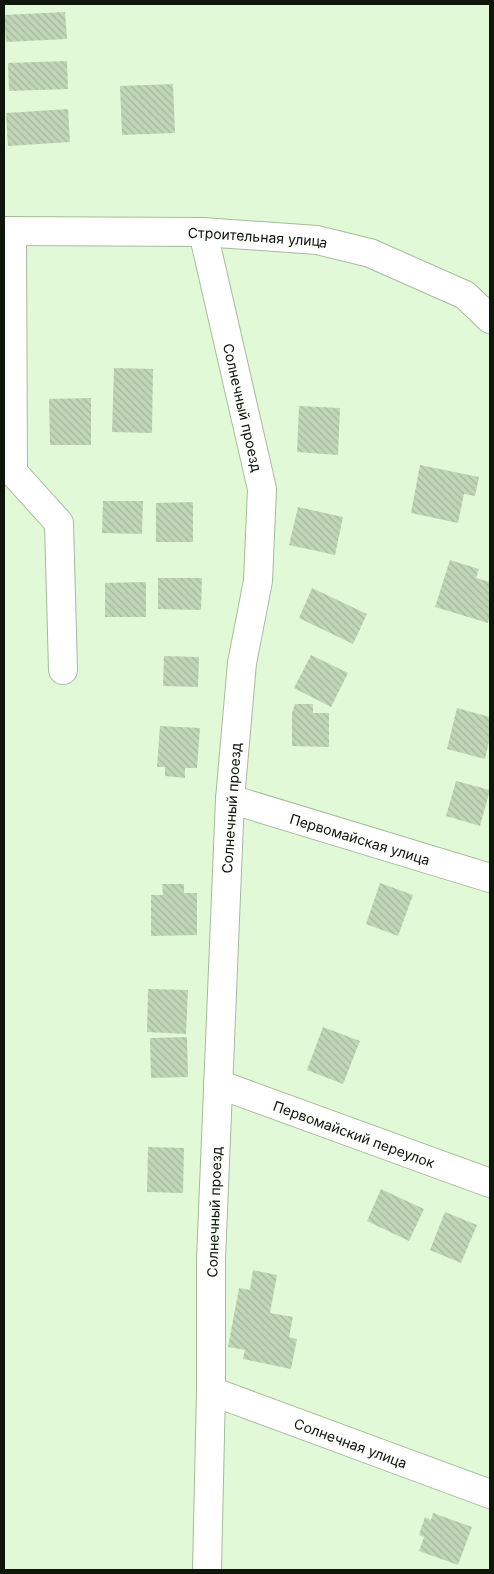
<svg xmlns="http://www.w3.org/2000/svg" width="494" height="1574" font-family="Inter,sans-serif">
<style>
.building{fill:url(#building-back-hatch)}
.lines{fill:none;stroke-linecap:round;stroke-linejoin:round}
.minor-casing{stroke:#a6bb9c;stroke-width:30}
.minor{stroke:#fff;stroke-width:28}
.labels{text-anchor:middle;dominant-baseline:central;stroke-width:4;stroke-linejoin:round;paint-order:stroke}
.street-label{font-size:14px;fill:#0e160b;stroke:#fff}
</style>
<defs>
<pattern id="building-back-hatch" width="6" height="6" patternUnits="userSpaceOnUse" patternTransform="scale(1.25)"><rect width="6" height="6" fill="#c0d6b6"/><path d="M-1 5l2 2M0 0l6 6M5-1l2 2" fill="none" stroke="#a4b79b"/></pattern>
</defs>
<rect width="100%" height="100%" fill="#e2f9d8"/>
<path class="building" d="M65 12 67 39 6 42 4 15Z
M67 61 68 89 9 91 8 63Z
M173 84 175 133 122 135 120 86Z
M68 109 70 142 8 146 6 113Z
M114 368 153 369 152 433 112 432Z
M91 398V445H50L49 399Z
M299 406 340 408 338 455 297 452Z
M420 465 479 477 475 496 464 494 458 523 411 513Z
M103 501H143L142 534 102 533Z
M193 502V542H156V503Z
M298 507 343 517 335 555 289 545Z
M450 560 479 569 476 578 490 582V615L488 623 435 607Z
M158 578H202L201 610 158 609Z
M146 582V617H105V583Z
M312 588 367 614 353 644 299 618Z
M311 655 348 673 331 707 294 688Z
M164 656 199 657 198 687 163 686Z
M295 704H313V713H329V747L292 746V713Z
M457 708 490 717V737L485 759 447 749Z
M160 726 200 728 197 768H185V778L165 776V767H157Z
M456 781 490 790 480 826 446 816Z
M380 883 413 895 398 936 366 924Z
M162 884H184V893H197V935L151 936V895H163Z
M148 989 188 990 186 1034 147 1032Z
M323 1027 360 1041 343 1084 307 1070Z
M187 1037 188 1077 151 1078 150 1038Z
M148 1147 184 1148 183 1193 147 1192Z
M381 1189 424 1209 409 1241 367 1221Z
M445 1212 477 1225 461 1263 430 1250Z
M253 1270 277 1275 270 1313 293 1317 289 1337 297 1339 291 1369 243 1359 245 1350 228 1347 239 1288 250 1290Z
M433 1513 472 1527 458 1565 419 1551 424 1537 419 1535 425 1517 431 1520Z"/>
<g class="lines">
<g class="minor-casing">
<g id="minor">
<path id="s1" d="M4 231 203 232 317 240 370 253 465 295 490 319"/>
<path d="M12 231 13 472 59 523 63 670"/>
<path id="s2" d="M203 232 262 489 258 581 242 663 230 799 211 1259V1391L207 1570"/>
<path id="s3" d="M230 799 490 878"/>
<path id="s4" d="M218 1084 490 1183"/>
<path id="s5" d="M211 1391 490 1494"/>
</g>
</g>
<use href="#minor" class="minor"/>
</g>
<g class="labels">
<g class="street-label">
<text stroke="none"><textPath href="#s1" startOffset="254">Строительная улица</textPath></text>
<text stroke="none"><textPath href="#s2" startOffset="180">Солнечный проезд</textPath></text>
<text transform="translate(231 808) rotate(-86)">Солнечный проезд</text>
<text stroke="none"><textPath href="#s3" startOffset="136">Первомайская улица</textPath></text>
<text stroke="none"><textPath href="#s4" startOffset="145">Первомайский переулок</textPath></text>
<text transform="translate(214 1212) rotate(-88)">Солнечный проезд</text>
<text stroke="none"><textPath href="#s5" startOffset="149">Солнечная улица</textPath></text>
</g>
</g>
<rect width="494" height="1574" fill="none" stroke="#0e160b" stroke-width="10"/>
</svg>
